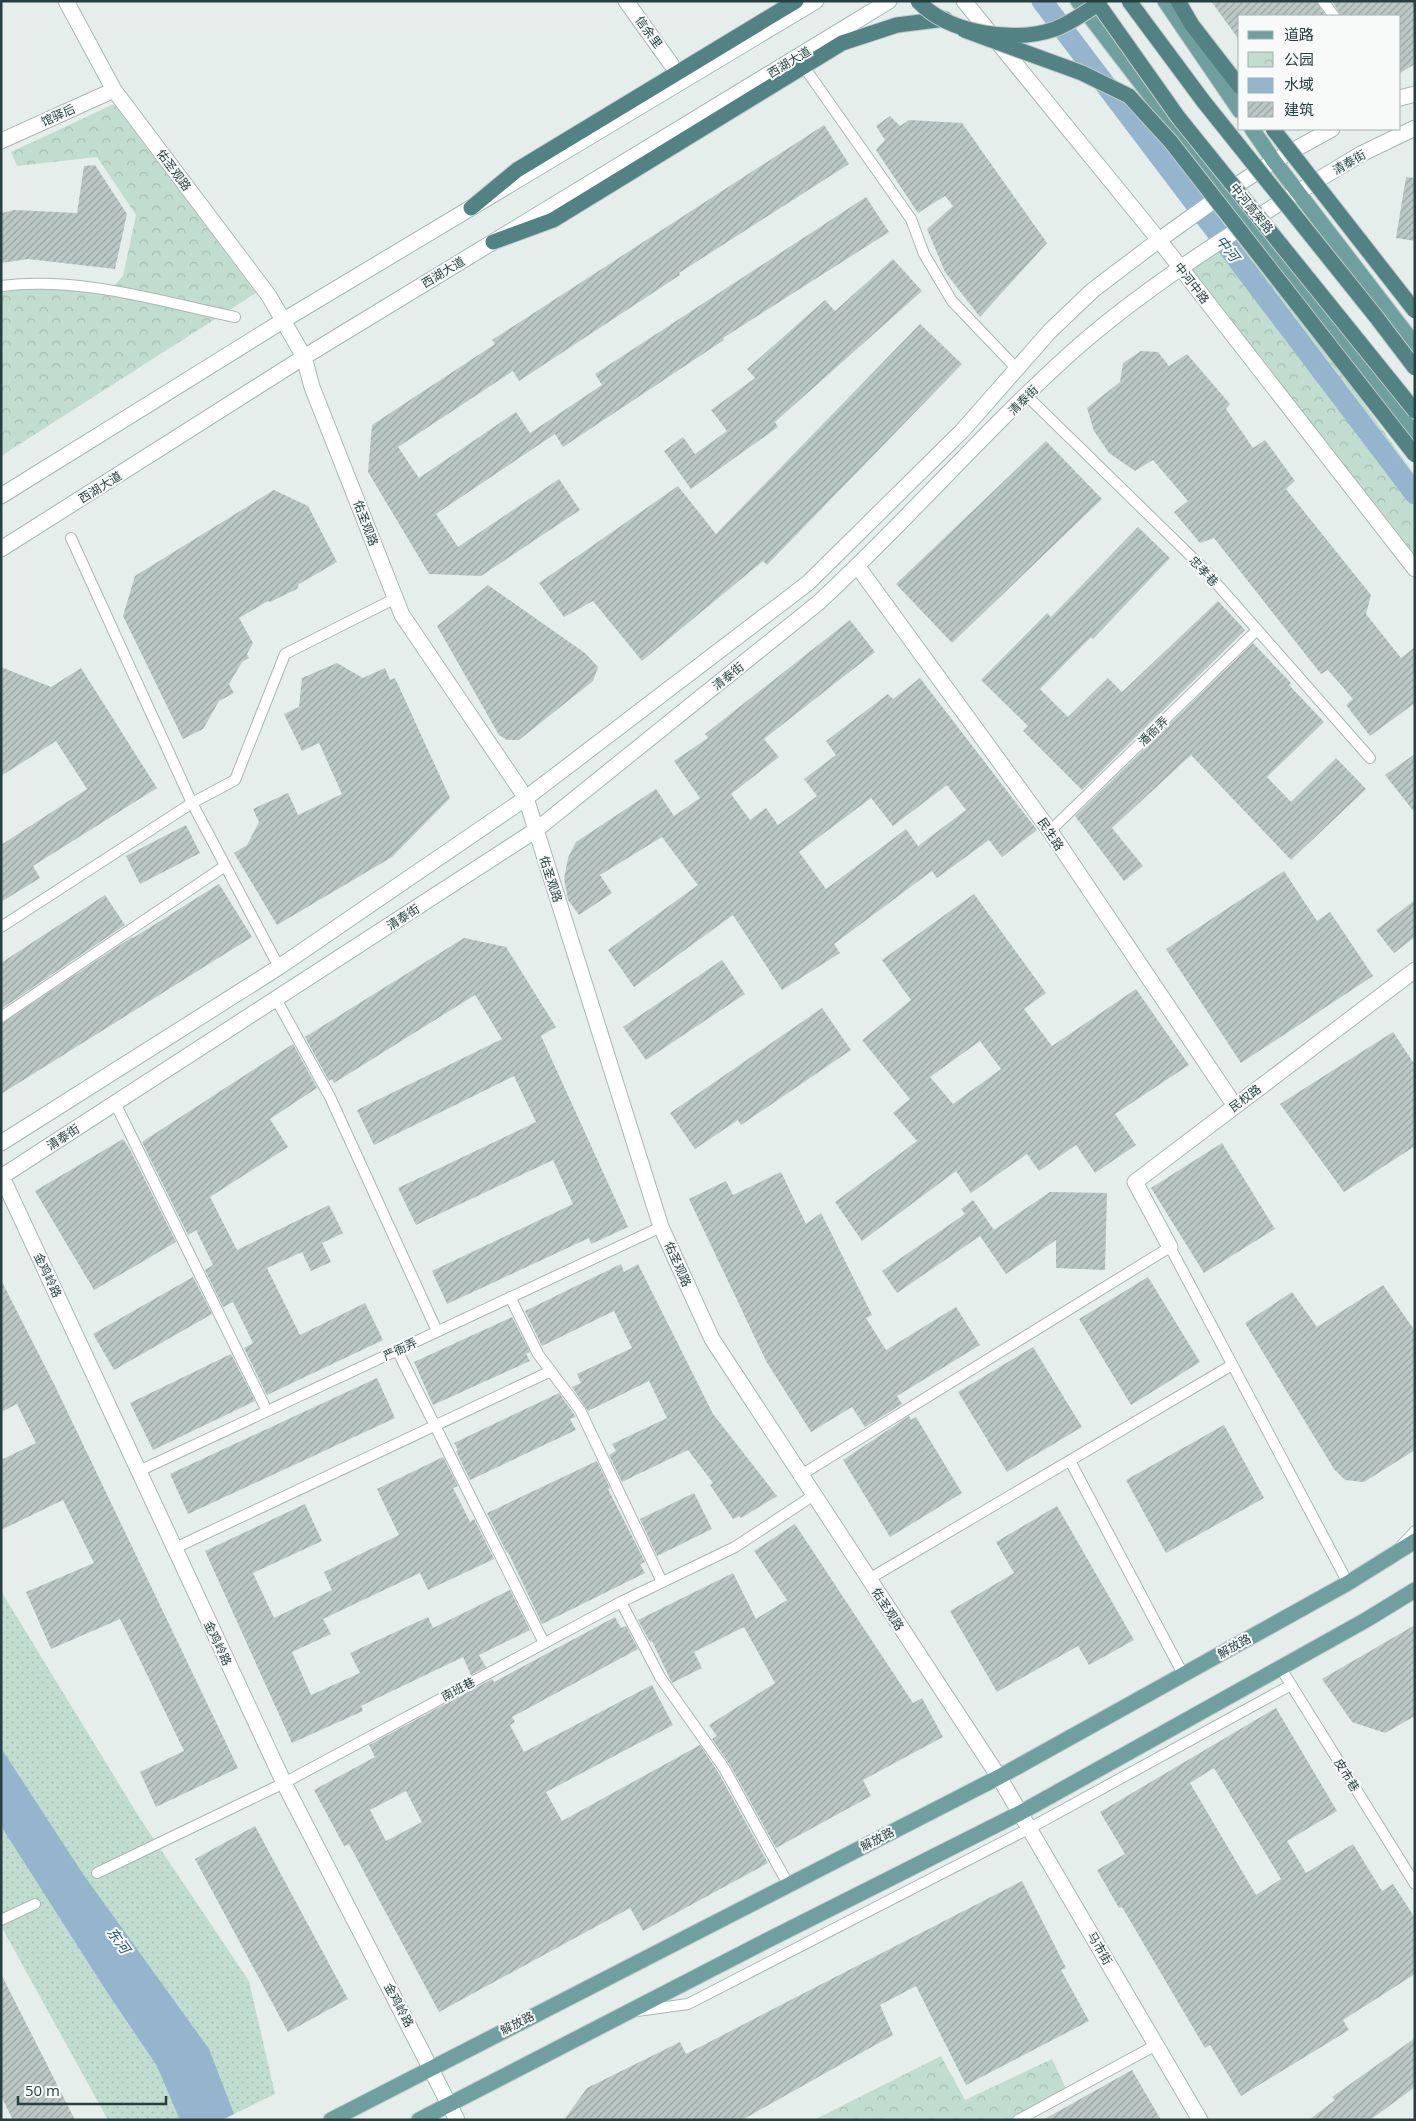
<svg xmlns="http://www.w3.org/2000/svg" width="1416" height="2121" font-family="'Open Sans','Noto Sans SC',sans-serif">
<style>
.grass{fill:url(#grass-dots)}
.park{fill:url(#park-crowns)}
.water{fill:#94b5cd}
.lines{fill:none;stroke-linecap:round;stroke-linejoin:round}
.canal{stroke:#94b5cd;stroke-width:21}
.building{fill:url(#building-hatch);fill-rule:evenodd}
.service-casing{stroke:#a9b6b5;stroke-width:12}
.minor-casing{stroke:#a9b6b5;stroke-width:17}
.tertiary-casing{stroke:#a9b6b5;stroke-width:17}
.secondary-casing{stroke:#a2b6b5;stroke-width:17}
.primary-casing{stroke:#c2c9c9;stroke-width:17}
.trunk-casing{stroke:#c2c9c9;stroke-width:17}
.service{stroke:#fff;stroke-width:10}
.minor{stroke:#fff;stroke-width:15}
.tertiary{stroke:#fff;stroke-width:15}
.secondary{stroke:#fff;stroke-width:15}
.primary{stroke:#6f9f9f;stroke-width:15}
.trunk{stroke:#528284;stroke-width:15}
.trunk-bridge-casing{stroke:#c2c9c9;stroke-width:17;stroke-linecap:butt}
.trunk-bridge{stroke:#528284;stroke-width:15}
.labels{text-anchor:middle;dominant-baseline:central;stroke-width:4;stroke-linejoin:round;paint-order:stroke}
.street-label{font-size:12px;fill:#263f3f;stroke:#f7faf9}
.water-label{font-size:14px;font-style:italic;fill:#255376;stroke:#f7faf9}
</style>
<defs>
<pattern id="grass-dots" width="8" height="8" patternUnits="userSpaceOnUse" patternTransform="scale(1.25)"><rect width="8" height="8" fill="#c1ddd0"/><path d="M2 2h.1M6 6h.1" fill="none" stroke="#a6bfb4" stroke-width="1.8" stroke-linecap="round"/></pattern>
<pattern id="park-crowns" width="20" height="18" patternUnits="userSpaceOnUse" patternTransform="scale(1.25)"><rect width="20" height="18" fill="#c1ddd0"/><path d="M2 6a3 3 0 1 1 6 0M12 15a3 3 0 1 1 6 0" fill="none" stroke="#a6bfb4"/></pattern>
<pattern id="building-hatch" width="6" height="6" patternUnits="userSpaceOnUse" patternTransform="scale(1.25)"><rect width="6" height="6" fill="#bcc8c6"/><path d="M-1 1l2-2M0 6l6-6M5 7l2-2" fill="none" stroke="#99a4a2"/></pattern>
</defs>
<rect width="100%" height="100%" fill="#e6eeec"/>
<path class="grass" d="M1 1591 141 1820 249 1981 275 2094 222 2120H108L1 1926Z"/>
<path class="park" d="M114 104 256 293 1 456V286L109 291 123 276 136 215 97 157 17 166 11 152Z
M1241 232 1415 475V571L1181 268Z
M941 2056 965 2100 1052 2059 1070 2097 1026 2120H814Z"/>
<path class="water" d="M1 1748 83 1874 209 2049 234 2114 222 2120H180L157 2066 107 1992 1 1826Z"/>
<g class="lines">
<path class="canal" d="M1042 1 1415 494"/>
</g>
<path class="building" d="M1211 1H1316L1326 16H1240V41Z
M1332 1H1415V64L1400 73V16H1341Z
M890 116 900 126 909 120 962 123 1047 243 980 317 945 272 927 229 953 206 945 196 918 213 876 150 885 140 876 126Z
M824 125 849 164 679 273 680 275 519 381 513 371 398 447 419 478 516 412 530 433 602 385 595 374 866 197 889 232 723 338 724 340 563 447 555 434 436 514 458 547 559 479 580 510 481 576 429 574 368 472 372 425 495 344 492 340Z
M95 165 127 214 115 269 28 259 1 263V213L15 210 77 213 84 166Z
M1406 177 1415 178V241L1396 238Z
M893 259 922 291 775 422 778 427 691 489 664 451 683 437 695 454 727 431 711 410 755 378 747 369 825 300 835 311Z
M920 324 962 364 767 565 763 561 642 661 593 601 564 617 539 583 678 486 716 534Z
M1141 351 1158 352 1169 366 1187 354 1230 404 1226 409 1253 448 1265 440 1295 481 1286 489 1371 595 1366 614 1401 658 1415 647V703L1370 736 1346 705 1353 699 1328 670 1321 674 1214 538 1200 543 1174 512 1188 501 1153 460 1135 471 1109 453 1094 431 1087 408 1120 382 1123 363Z
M1046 441 1102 499 952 643 896 584Z
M274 490 308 506 337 562 299 584 297 589 270 602 268 601 239 618 253 643 247 654 249 658 242 662 229 684 234 693 219 701 203 729 183 739 123 616 135 576Z
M1138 527 1170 558 1093 639 1091 637 1040 689 1068 717 1108 678 1122 692 1218 601 1245 630 1082 790 1023 731 1028 726 981 680 1047 613 1051 617Z
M488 585 585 653 598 667 593 681 519 740H507L499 735 437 626Z
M850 620 875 652 764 739 779 757 731 794 750 820 766 808 778 825 817 796 804 779 836 755 826 741 888 694 893 699 920 678 1037 830 1002 857 989 840 937 878 932 871 834 944 840 953 782 990 733 915 634 987 608 950 698 885 662 837 600 875 612 893 579 915 568 900 564 879 568 858 576 842 656 789 674 816 700 798 674 761 708 738 705 734ZM947 785 966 810 918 846 906 829 826 889 799 852 871 798 893 826Z
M1253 643 1291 683 1289 685 1324 722 1267 777 1291 802 1336 758 1366 789 1291 860 1191 755 1112 828 1143 866 1124 881 1075 816Z
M337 663 363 678 385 668 390 680 395 678 450 798 392 857 277 925 234 853 247 845 259 822 253 809 288 793 298 815 342 794 319 743 302 751 284 714 299 707 302 678Z
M1 667 51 687 81 668 157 788 33 866 40 878 1 902V845L87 789 56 741 1 776Z
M1415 754V813L1385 775Z
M186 825 200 853 140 884 126 856Z
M1284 871 1317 921 1330 912 1373 976 1241 1063 1166 949Z
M219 884 252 937 1 1094V1024L132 937 133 938Z
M974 894 1046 993 1024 1009 1052 1046 1136 989 1189 1065 1115 1114 1136 1145 1095 1173 1076 1145 1039 1171 1027 1154 971 1193 956 1171 862 1241 835 1202 917 1141 893 1113 910 1099 862 1040 911 1000 882 960ZM980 1041 1001 1069 953 1104 930 1077Z
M105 895 125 925 1 1009V963Z
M1415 900V937L1394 953 1376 930Z
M464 938 506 947 556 1027 541 1036 628 1227 591 1244 589 1238 447 1304 432 1271 573 1204 553 1160 416 1225 398 1188 536 1122 514 1076 374 1145 357 1110 502 1039 475 995 334 1083 332 1079 329 1081 305 1037Z
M722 960 745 994 646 1060 623 1027Z
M822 1008 851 1050 741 1125 738 1120 695 1149 670 1113Z
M1393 1032 1415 1065V1146L1344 1192 1280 1104Z
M293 1044 317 1088 270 1119 288 1147 210 1197 237 1250 329 1205 343 1233 322 1243 331 1262 311 1271 302 1252 267 1268 300 1335 365 1303 383 1340 267 1395 244 1348 253 1343 233 1302 223 1307 205 1270 213 1265 196 1230 188 1235 142 1142Z
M123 1139 130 1150 176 1242 94 1290 35 1191Z
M1222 1143 1275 1229 1204 1273 1151 1188Z
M781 1172 806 1224 821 1213 872 1315 866 1318 886 1350 956 1307 980 1345 897 1396 902 1404 865 1427 852 1407 811 1432 766 1361 689 1199 726 1181 733 1195Z
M1050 1192 1107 1193 1105 1270 1056 1268V1240L1006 1274 980 1236 897 1293 882 1271 965 1214 961 1209 973 1200 994 1230Z
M621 1264 624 1272 638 1264 713 1414 777 1496 741 1518 739 1516 733 1519 710 1485 713 1483 688 1450 622 1482 609 1455 616 1451 612 1444 667 1418 649 1381 588 1411 572 1387 581 1383 577 1374 632 1348 614 1311 542 1346 525 1311Z
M193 1277 212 1314 114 1370 93 1334Z
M1148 1277 1200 1362 1131 1405 1079 1319Z
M1 1280 55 1386 238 1768 156 1807 140 1772 184 1751 120 1619 51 1649 26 1592 94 1563 63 1500 1 1530V1460L36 1443 17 1404 1 1412Z
M1383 1285 1415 1331V1450L1364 1482 1345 1480 1334 1469 1245 1323 1292 1292 1317 1327Z
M512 1317 530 1352 526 1354 530 1361 433 1405 414 1362Z
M1033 1347 1082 1427 1007 1472 958 1392Z
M231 1354 255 1401 153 1450 130 1403Z
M377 1378 395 1418 188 1514 170 1474Z
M559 1393 576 1417 570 1419 576 1430 470 1480 456 1451 458 1450 454 1443Z
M909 1416 911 1420 916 1417 962 1493 890 1537 843 1460Z
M1224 1425 1264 1498 1166 1553 1126 1480Z
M443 1457 458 1486 453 1488 470 1522 474 1519 494 1559 428 1590 420 1573 323 1619 331 1634 292 1652 311 1695 360 1673 350 1653 428 1617 433 1628 510 1590 530 1630 479 1655 486 1667 471 1675 463 1657 361 1706 363 1711 292 1743 205 1551 305 1504 322 1541 253 1573 274 1618 332 1590 324 1572 399 1535 377 1489Z
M597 1461 610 1488 608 1489 645 1562 640 1564 645 1573 542 1624 508 1552 507 1553 487 1513Z
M694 1493 712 1529 657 1556 640 1519Z
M1057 1506 1134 1640 1089 1665 1078 1646 997 1692 950 1611 1014 1573 996 1542Z
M795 1524 913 1703 922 1698 943 1737 863 1780 871 1796 776 1848 730 1765 712 1739 717 1736 709 1725 775 1683 744 1627 694 1652 702 1668 672 1683 652 1641 650 1642 638 1620 733 1573 756 1619 787 1600 754 1551Z
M615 1617 621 1628 626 1626 638 1649 512 1717 515 1722 510 1725 524 1752 652 1685 673 1725 546 1792 562 1821 700 1745 718 1772 768 1863 643 1931 630 1908 439 2012 349 1844 344 1846 314 1790 375 1757 369 1745 492 1679 494 1682ZM406 1791 422 1822 386 1841 370 1810Z
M1415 1625V1716L1385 1733 1352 1722 1322 1679Z
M1276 1708 1337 1811 1287 1841 1306 1873 1353 1844 1382 1891 1393 1884 1415 1918V1974L1343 2020 1349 2030 1241 2096 1210 2045 1205 2048 1122 1907 1119 1908 1097 1870 1125 1854 1100 1812ZM1214 1768 1281 1879 1256 1895 1190 1783Z
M255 1826 348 1999 288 2032 195 1859Z
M1022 1881 1066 1968 1061 1970 1089 2021 966 2085 916 1986 880 2005 893 2035 742 2120H564L587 2088 680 2042 686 2054Z
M1 1974 75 2120H13L1 2096Z
M1415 2038V2087L1370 2120H1309L1335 2100 1332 2097Z
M1132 2070 1161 2120H1043Z"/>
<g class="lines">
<g class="service-casing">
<path id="service" d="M1323 1 1334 16
M809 74 911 219 924 254 952 301 1018 370
M1 286C80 276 159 301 235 317
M1027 396 1202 567 1370 758
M71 538 192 803 279 967
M1050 831 1257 630
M1 927 192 803 235 780 285 654 396 598
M276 999 330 1097 437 1331
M1 1017 225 866
M115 1103 267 1411
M510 1297 538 1354 580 1410 662 1582
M397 1350 544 1643
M1070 1461 1183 1674
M139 1471 661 1227
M801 1475 1170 1247 1348 1583
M1402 1545 1415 1531
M175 1548 551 1371
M869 1579 1232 1365
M621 1602 660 1677 724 1768 788 1884
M1280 1667 1415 1884
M97 1873 284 1783 621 1602 735 1547 814 1495
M1 1920 35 1904
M637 2011 688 2004 1030 1828 1291 1685
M1018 2120 1156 2045"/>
</g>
<g class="minor-casing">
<path id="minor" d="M66 1 114 90 269 296 304 357 312 387 402 615 526 798 661 1227 712 1339 999 1777 1200 2120
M626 1 671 64
M964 1 1159 240 1415 569
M1 141 114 90
M858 567 1050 831 1235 1106
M1 1175 284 1783 457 2120
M1170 1247 1135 1182 1415 970"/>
</g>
<g class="tertiary-casing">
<path id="tertiary" d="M1400 98 1415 94
M1274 161 1332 129
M1298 192 1361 154 1415 128"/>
</g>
<g class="secondary-casing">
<path id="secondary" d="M1 496 284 320 816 1
M1 549 304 357 889 1
M1 1143 279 967 526 798 808 583 962 431 1050 331 1093 290 1159 240 1226 192 1274 161
M1 1177 536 830 818 603C906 522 984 431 1073 351 1141 291 1218 242 1294 194"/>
</g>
<g class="primary-casing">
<path id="primary" d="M1078 1 1248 223 1349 348 1415 435
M1165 1 1240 111
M1252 129 1274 161 1415 345
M331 2120 999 1777 1348 1583 1415 1541
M419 2120 768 1940 1020 1813 1366 1620 1415 1590"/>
</g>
<g class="trunk-casing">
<path id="trunk" d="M1178 1 1192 25 1240 87
M471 208 517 170 796 1
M493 242 553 220 842 43 897 25 945 19"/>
</g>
<use href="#service" class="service"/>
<use href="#minor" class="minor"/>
<use href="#tertiary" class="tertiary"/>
<use href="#secondary" class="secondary"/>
<use href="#primary" class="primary"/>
<use href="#trunk" class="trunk"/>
<g class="trunk-bridge-casing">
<path id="trunk-bridge" d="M918 1C949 34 1014 43 1055 29 1069 24 1083 14 1095 6L1100 1
M1096 1 1178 117 1415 411
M1129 1 1204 102 1377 318 1415 368
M964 30 1082 73 1129 96 1171 142 1415 455
M1273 129 1415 311"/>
</g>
<use href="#trunk-bridge" class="trunk-bridge"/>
</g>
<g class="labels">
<g class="street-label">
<text transform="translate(649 32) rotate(54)">信余里</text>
<text transform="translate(789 62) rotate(-31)">西湖大道</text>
<text transform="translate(58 115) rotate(-24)">馆驿后</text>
<text transform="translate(1349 162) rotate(-30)">清泰街</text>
<text transform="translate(174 170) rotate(53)">佑圣观路</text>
<text transform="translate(1252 208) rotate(51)">中河高架路</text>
<text transform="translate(443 272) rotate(-31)">西湖大道</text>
<text transform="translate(1192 283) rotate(52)">中河中路</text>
<text transform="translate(1023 400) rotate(-45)">清泰街</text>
<text transform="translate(100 487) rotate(-32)">西湖大道</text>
<text transform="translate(366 523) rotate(69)">佑圣观路</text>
<text transform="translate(1204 571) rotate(47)">忠孝巷</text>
<text transform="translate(728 676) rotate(-39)">清泰街</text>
<text transform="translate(1153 731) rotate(-44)">潘衙弄</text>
<text transform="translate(1051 834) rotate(56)">民生路</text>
<text transform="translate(551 879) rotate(72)">佑圣观路</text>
<text transform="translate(403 917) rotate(-33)">清泰街</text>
<text transform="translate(1245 1098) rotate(-37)">民权路</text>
<text transform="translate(63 1137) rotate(-33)">清泰街</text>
<text transform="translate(678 1264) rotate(66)">佑圣观路</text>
<text transform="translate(48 1275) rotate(65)">金鸡岭路</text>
<text transform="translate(400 1349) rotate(-25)">严衙弄</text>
<text transform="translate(888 1609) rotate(57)">佑圣观路</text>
<text transform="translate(218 1643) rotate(65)">金鸡岭路</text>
<text transform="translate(1234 1646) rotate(-29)">解放路</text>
<text transform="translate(458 1689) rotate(-28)">南班巷</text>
<text transform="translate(1347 1775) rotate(58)">皮市巷</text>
<text transform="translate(877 1839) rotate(-27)">解放路</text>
<text transform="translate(1100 1948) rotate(60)">马市街</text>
<text transform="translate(399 2005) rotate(62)">金鸡岭路</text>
<text transform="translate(517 2023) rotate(-27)">解放路</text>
</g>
<g class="water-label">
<text transform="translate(1228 248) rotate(53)">中河</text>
<text transform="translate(119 1940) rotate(54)">东河</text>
</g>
</g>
<rect width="1416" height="2121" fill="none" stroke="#263f3f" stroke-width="5"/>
<rect x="1238" y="15" width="162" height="115" fill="#f7faf9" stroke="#a3afaf"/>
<rect x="1248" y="31" width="25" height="8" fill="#6f9f9f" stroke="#a3afaf"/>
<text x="1284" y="40" font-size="15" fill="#263f3f">道路</text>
<rect x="1248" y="52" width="25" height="15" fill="url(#park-crowns)" stroke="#a3afaf"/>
<text x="1284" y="65" font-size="15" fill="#263f3f">公园</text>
<rect x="1248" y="78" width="25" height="15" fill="#94b5cd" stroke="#a3afaf"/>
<text x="1284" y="90" font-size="15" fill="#263f3f">水域</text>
<rect x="1248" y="102" width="25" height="15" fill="url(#building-hatch)" stroke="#a3afaf"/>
<text x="1284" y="115" font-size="15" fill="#263f3f">建筑</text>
<path d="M18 2096v8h148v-8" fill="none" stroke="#263f3f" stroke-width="2.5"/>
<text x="25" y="2096" font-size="15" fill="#263f3f" stroke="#f7faf9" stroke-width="4" paint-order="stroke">50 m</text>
</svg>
